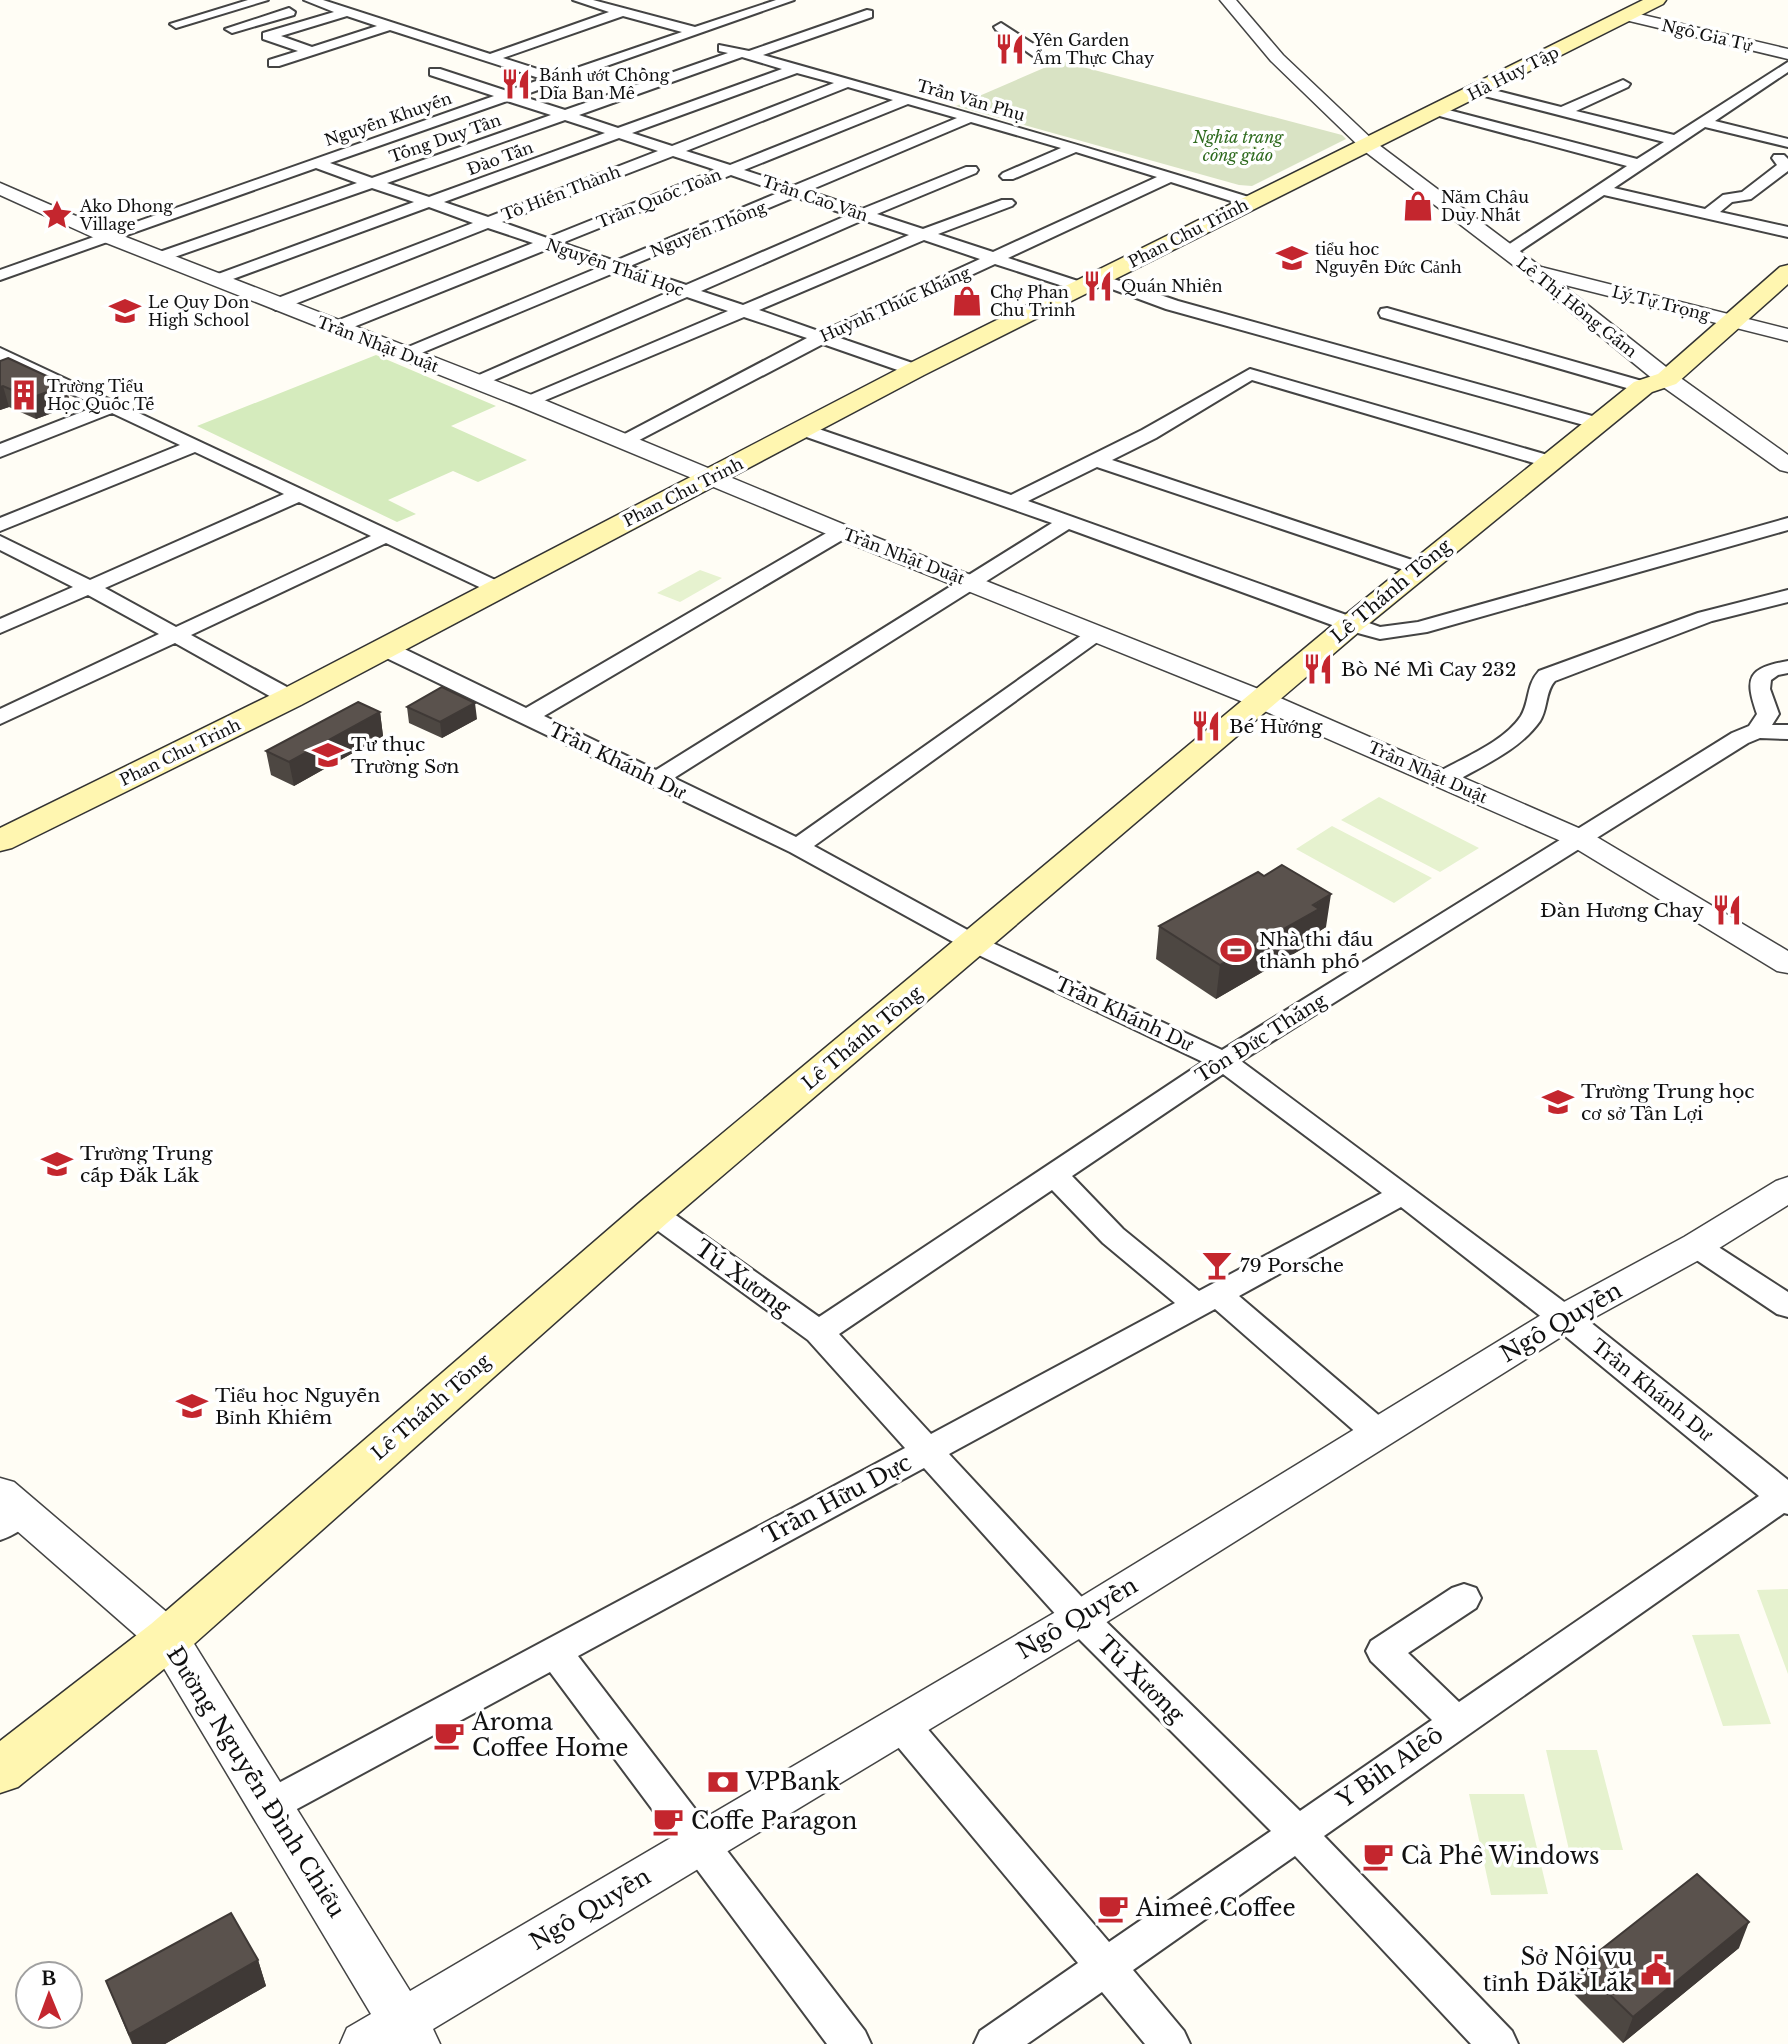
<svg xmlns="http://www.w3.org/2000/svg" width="1788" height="2044" font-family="'Libre Baskerville',serif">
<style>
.green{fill:#d5ebbd}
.cemetery{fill:#d9e3c4}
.pitch{fill:#e6f2cf}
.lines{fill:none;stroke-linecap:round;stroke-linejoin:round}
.minor-casing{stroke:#444;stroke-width:4}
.tertiary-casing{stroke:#444;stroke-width:3}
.secondary-casing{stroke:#333;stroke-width:3}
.minor{fill:#fff;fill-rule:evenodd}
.tertiary{fill:#fff;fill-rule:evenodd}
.secondary{fill:#fff6b0;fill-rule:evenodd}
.wall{fill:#4d4742}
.shaded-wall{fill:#3f3936}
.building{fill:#5a524d;stroke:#3f3936;stroke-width:2}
.labels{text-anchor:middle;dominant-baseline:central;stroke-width:7;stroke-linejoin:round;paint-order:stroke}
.far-street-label{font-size:16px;fill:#111;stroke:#fff}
.far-poi-label{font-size:16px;fill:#111;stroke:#fff;text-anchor:start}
.far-park-label{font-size:16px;font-style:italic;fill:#2f6b1f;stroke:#fff}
.street-label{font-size:19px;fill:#111;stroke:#fff}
.poi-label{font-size:19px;fill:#111;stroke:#fff;text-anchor:start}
.near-street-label{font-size:23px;fill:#111;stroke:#fff}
.near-poi-label{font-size:23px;fill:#111;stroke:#fff;text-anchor:start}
</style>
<rect width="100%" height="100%" fill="#fffdf5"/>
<path class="green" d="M376 355 496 406 451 426 527 460 478 482 453 471 388 500 416 514 397 522 197 426Z"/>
<path class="cemetery" d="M1060 61 1342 135 1346 139 1252 186 1239 185 956 106Z"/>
<path class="pitch" d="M700 570 722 578 680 602 657 593Z
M1379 797 1479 848 1440 872 1341 820Z
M1332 826 1432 878 1394 903 1296 849Z
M1788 1589V1674L1757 1590Z
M1739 1634 1771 1724 1723 1726 1692 1635Z
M1546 1750H1597L1623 1850H1569Z
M1469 1794H1524L1548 1894 1491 1895Z"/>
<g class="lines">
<g class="minor-casing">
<path id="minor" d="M248 0H268L176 28 170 24Z
M304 0H323L490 54 609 12 573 0H593L695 27 776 0H794L521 96 565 110 728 53 719 51V45L749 51 867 10 872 11V17L763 55C927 101 1093 148 1255 199L1258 202 1250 207 1171 182 1008 258 1087 284 1089 287 1087 290H1075L995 264 837 337 921 366 924 370 921 374H909L823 344 624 448 615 442 617 438 807 338 744 317 529 407 523 406 520 402 523 398 728 311 687 297 478 387 469 382 472 378 671 291 616 272 407 359 398 354 401 350 600 267 548 249 341 332H329L326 328 329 324 533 243 488 228 282 309 276 310 268 305 270 301 473 223 429 207 222 283H210L208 280 210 277 414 202 372 188 166 260H154L152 257 154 254 357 183 316 168 0 280V270L494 96 430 75V69H440L507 91 542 79 390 30 279 66H269V60L298 51 263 39V33L334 12ZM347 16 377 26 312 47 281 36ZM623 16 682 32 556 75 503 58ZM742 57 782 69 618 128 579 115ZM797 73 834 83 672 146 632 133ZM848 87 893 100 730 165 686 151ZM507 101 551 115 372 178 330 163ZM908 104 957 118 793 186 744 170ZM565 120 605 133 429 197 387 183ZM971 122 1061 148 1003 173 1000 176 1003 179H1013L1076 152 1157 177 993 252 938 234 1012 206 1015 203 1012 200H1002L923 229 877 214 976 173 978 170 976 167H966L862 209 808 191ZM619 138 658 151 488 217 444 202ZM673 156 716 170 547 238 502 222ZM731 175 780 192 615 261 562 243ZM795 197 848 215 686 285 630 266ZM863 220 909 235 743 305 701 291ZM924 240 980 259 821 332 759 310Z
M289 8 295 12 294 15 232 33 225 29Z
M1001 23 1043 50V56H1033L996 30 994 27Z
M1788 62V72L1715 121 1788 139V147L1705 127 1614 188 1705 209 1723 195 1742 192 1777 165 1772 158 1774 155H1784L1788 159V171L1751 199 1732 202 1720 212 1788 227V237L1604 195 1514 255H1502L1500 252 1502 249 1627 166 1432 114 1430 111 1437 107 1637 159 1664 142 1473 93 1471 90 1478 86 1561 107 1623 80 1630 84 1628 87 1576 111 1674 135Z
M1099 274 1178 301 1603 419 1606 423 1597 428 1591 427 1166 309 1093 282 1091 279Z
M1387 308 1649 383 1652 387 1643 392 1637 391 1381 317 1379 313 1381 309Z
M0 348 506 585 509 589 506 593H492L386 543 191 635 298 693 301 698 298 703H282L175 643 0 724V709L159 634 88 595 0 633V619L73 587 0 550V536L90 580 284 494 195 452 0 531V518L180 445 112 413 0 457V444L97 406 0 360ZM299 502 371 536 176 627 105 588Z
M1250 369 1558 458 1560 462 1558 466H1544L1252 380 1156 438 1112 460 1427 565 1430 569 1427 573H1413L1097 467 1028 501 1380 627 1418 622 1788 518V530L1427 632 1380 639 1343 629 1069 529 674 778 796 837 1089 630H1103L1107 634 1103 638 814 846 984 939 1222 1050 1732 733 1749 726 1757 714C1744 677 1748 668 1788 661V673L1778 675 1771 680 1770 689 1779 714 1772 725H1788V739L1760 738 1748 743 1241 1061 1575 1310 1788 1480V1514L1784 1513 1324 1836 1512 2031 1518 2044H1471L1295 1856 1133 1970 1184 2031 1190 2044H1145L1102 1992 1027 2044H974L980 2031 1078 1963 888 1735 883 1724 888 1713 901 1709 914 1713 1109 1942 1271 1831 1068 1628 924 1468 578 1656 865 2031 871 2044H827L550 1672 284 1816 271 1821 258 1816 253 1805 258 1794 905 1448 808 1340 643 1220 639 1213 643 1206 653 1203 663 1206 819 1317 1203 1062 966 949 790 852 376 653 373 648 376 643H392L526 708 835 528H849L852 532 849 536 544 716 656 770 1052 523 798 434 795 430 798 426H810L1011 495 1142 430ZM1223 1074 1382 1193 1199 1291 1123 1229 1072 1176ZM1052 1190 1103 1243 1175 1303 931 1434 839 1334ZM1401 1207 1553 1326 1759 1496 1459 1702 1408 1653 1476 1608 1481 1598 1476 1588 1464 1584 1452 1588 1371 1641 1366 1651 1371 1661 1432 1720 1300 1811 1092 1608 949 1454 1215 1309 1367 1442 1378 1445 1389 1442 1394 1433 1389 1424 1239 1296Z
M1788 590V602L1712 621 1555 681C1545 692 1548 708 1540 721 1519 751 1481 766 1451 784H1435L1431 779 1435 774C1462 758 1503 743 1521 716 1530 701 1526 685 1539 671L1698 613Z
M1696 1236 1706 1239 1788 1292V1317L1777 1314 1686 1253 1681 1246 1686 1239Z
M21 1498 33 1502 37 1511C30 1526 15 1535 0 1540V1509Z"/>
</g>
<g class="tertiary-casing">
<path id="tertiary" d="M1220 0H1236L1283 55 1375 142 1541 267 1788 329V341L1561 284 1675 374 1788 455V472L1780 470 1659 384 1526 275 1363 150 1271 61Z
M1626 11 1788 49V59L1621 19 1618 16Z
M0 183 113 232 537 397 850 527 1271 694 1590 833 1788 951V973L1777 971 1570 845 1253 706 834 537 521 407 99 240 0 195Z
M1788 1177V1205L1708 1255 1577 1327 1094 1630 433 2029 440 2044H340L347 2028 371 2014 153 1650 0 1516V1478L14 1482 183 1626 410 1991 1066 1606 1551 1309 1684 1237 1776 1181Z"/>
</g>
<g class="secondary-casing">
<path id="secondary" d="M1643 0H1666L1663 4 924 375 301 705 12 848 0 851V828L279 691 906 365Z
M1788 265V284L1676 384 1652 392 1360 631 667 1223 185 1652 18 1787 0 1793V1741L151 1624 639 1203 1340 619 1634 382 1658 374 1780 267Z"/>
</g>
<use href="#minor" class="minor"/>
<use href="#tertiary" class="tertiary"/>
<use href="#secondary" class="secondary"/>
</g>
<path class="wall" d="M0 361 71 406 36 419 9 407 0 410Z
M407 707 477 719 442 738 409 723Z
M380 712 383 736 294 786 271 775 266 751Z
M1159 926 1326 927 1315 934 1314 942 1216 999 1156 959Z
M1739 1948 1623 2043 1571 1991 1580 1966Z
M258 1960 266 1986 165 2044H132L106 1981Z"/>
<path class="shaded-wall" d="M66 385 71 406 36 419 31 398Z
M3 386 9 407 0 410V387Z
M475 703 477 719 442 738 440 722Z
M380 712 383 736 294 786 289 762Z
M1331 894 1326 927 1315 934 1314 942 1216 999 1220 965Z
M1749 1922 1739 1948 1623 2043 1633 2017Z
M258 1960 266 1986 165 2044H133L129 2034Z"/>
<path class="building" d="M8 358 66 385 31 398 3 386 0 387V361Z
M442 687 475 703 440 722 407 707Z
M358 702 380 712 289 762 266 751Z
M1282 865 1331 894 1313 905 1319 909 1220 965 1159 926 1258 872 1264 876Z
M1697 1874 1749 1922 1633 2017 1580 1966Z
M231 1913 258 1960 129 2034 106 1981Z"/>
<defs>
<g id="restaurant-bare" transform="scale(2.415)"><path d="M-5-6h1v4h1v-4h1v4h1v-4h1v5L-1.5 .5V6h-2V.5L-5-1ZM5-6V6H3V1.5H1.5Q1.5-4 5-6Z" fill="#c4262e" stroke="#fff" stroke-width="2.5" paint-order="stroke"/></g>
<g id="shop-bare" transform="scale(2.415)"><path d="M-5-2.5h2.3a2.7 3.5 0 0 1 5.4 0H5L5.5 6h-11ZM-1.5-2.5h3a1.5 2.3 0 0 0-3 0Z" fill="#c4262e" stroke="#fff" stroke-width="2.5" paint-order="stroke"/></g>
<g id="sight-bare" transform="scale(2.415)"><path d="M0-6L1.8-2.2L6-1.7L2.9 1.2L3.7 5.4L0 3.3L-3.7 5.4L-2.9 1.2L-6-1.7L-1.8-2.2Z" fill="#c4262e" stroke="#fff" stroke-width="2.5" paint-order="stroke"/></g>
<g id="school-bare" transform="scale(2.415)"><path d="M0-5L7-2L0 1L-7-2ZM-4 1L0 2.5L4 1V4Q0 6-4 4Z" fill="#c4262e" stroke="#fff" stroke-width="2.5" paint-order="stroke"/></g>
<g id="building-bare" transform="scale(2.415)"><path d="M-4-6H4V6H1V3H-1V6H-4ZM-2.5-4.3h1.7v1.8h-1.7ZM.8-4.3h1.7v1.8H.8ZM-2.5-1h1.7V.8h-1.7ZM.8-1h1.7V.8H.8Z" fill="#c4262e" stroke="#fff" stroke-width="2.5" paint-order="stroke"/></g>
<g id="stadium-bare" transform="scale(2.415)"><path d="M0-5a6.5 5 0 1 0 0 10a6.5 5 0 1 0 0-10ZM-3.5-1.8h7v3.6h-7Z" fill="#c4262e" stroke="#fff" stroke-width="2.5" paint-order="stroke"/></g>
<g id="bar-bare" transform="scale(2.415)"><path d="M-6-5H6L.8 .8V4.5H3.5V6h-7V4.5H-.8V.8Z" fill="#c4262e" stroke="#fff" stroke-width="2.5" paint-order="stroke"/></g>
<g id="cafe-bare" transform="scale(2.415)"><path d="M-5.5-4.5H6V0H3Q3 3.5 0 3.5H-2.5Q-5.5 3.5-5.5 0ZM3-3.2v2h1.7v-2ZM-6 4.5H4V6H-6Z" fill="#c4262e" stroke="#fff" stroke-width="2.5" paint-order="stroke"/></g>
<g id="bank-bare" transform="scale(2.415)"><path d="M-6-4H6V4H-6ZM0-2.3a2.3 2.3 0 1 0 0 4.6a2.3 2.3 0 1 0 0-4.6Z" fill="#c4262e" stroke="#fff" stroke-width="2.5" paint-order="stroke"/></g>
<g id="civic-bare" transform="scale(2.415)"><path d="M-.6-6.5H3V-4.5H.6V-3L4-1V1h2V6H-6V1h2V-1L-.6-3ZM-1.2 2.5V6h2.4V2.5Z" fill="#c4262e" stroke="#fff" stroke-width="2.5" paint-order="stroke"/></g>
</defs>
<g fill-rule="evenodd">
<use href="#restaurant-bare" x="1010" y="49"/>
<use href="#restaurant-bare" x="516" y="84"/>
<use href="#shop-bare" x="1418" y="206"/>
<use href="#sight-bare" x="57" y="215"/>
<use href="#school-bare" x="1292" y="258"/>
<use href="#restaurant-bare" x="1098" y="286"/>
<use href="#shop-bare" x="967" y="301"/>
<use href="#school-bare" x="125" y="311"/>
<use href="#building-bare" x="24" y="395"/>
<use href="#restaurant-bare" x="1318" y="669"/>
<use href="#restaurant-bare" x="1206" y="726"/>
<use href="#school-bare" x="328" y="755"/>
<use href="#restaurant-bare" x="1727" y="910"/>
<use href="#stadium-bare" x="1236" y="950"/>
<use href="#school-bare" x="1558" y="1102"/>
<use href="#school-bare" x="57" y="1164"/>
<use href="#bar-bare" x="1217" y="1265"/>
<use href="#school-bare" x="192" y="1406"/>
<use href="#cafe-bare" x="449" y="1735"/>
<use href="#bank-bare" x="723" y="1782"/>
<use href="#cafe-bare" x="668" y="1821"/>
<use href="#cafe-bare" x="1378" y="1856"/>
<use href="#cafe-bare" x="1113" y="1908"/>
<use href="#civic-bare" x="1656" y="1970"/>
</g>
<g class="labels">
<g class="far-street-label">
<text transform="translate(1707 35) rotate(13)">Ngô Gia Tự</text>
<text transform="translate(1513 73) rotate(-27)">Hà Huy Tập</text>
<text transform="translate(971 100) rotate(16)">Trần Văn Phụ</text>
<text transform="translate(388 119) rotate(-19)">Nguyễn Khuyến</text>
<text transform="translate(445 138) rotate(-19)">Tống Duy Tân</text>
<text transform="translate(500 158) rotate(-20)">Đào Tấn</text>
<text transform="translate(561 193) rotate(-21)">Tô Hiến Thành</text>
<text transform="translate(659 198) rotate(-22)">Trần Quốc Toản</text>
<text transform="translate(815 198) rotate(19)">Trần Cao Vân</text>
<text transform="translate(708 229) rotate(-22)">Nguyễn Thông</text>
<text transform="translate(1188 233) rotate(-27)">Phan Chu Trinh</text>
<text transform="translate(615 267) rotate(19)">Nguyễn Thái Học</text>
<text transform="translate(1661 303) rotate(14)">Lý Tự Trọng</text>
<text transform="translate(895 304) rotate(-24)">Huỳnh Thúc Kháng</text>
<text transform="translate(1577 307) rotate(39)">Lê Thị Hồng Gấm</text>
<text transform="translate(378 344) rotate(21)">Trần Nhật Duật</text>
<text transform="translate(683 492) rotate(-27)">Phan Chu Trinh</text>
<text transform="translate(904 556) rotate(21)">Trần Nhật Duật</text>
<text transform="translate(180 752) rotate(-26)">Phan Chu Trinh</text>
<text transform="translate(1428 772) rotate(24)">Trần Nhật Duật</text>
</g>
<g class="far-poi-label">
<text x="1033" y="40">Yên Garden<tspan x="1033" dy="18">Ẩm Thực Chay</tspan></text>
<text x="539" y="75">Bánh ướt Chồng<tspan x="539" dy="18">Dĩa Ban Mê</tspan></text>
<text x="1441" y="197">Năm Châu<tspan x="1441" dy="18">Duy Nhất</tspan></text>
<text x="80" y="206">Ako Dhong<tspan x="80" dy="18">Village</tspan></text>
<text x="1315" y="249">tiểu học<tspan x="1315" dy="18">Nguyễn Đức Cảnh</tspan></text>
<text x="1121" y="286">Quán Nhiên</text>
<text x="990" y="292">Chợ Phan<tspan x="990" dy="18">Chu Trinh</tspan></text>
<text x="148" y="302">Le Quy Don<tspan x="148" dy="18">High School</tspan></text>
<text x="47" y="386">Trường Tiểu<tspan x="47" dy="18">Học Quốc Tế</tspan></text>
</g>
<g class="far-park-label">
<text x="1238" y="137">Nghĩa trang<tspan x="1238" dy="18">công giáo</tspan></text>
</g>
<g class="street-label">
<text transform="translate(1391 591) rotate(-40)">Lê Thánh Tông</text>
<text transform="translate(617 761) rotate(26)">Trần Khánh Dư</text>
<text transform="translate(1124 1014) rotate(25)">Trần Khánh Dư</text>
<text transform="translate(862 1038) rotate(-40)">Lê Thánh Tông</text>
<text transform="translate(1261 1038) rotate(-32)">Tôn Đức Thắng</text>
<text transform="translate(1652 1390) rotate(39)">Trần Khánh Dư</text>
<text transform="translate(431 1407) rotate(-41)">Lê Thánh Tông</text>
</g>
<g class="poi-label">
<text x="1341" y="669">Bò Né Mì Cay 232</text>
<text x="1229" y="726">Bé Hướng</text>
<text x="351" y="744">Tư thục<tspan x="351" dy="22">Trường Sơn</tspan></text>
<text x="1704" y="910" text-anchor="end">Đàn Hương Chay</text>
<text x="1259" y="939">Nhà thi đấu<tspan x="1259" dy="22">thành phố</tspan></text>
<text x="1581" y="1091">Trường Trung học<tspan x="1581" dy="22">cơ sở Tân Lợi</tspan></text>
<text x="80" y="1153">Trường Trung<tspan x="80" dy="22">cấp Đắk Lắk</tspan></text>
<text x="1240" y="1265">79 Porsche</text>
<text x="215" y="1395">Tiểu học Nguyễn<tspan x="215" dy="22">Bỉnh Khiêm</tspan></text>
</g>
<g class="near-street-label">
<text transform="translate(743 1278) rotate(36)">Tú Xương</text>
<text transform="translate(1561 1322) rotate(-30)">Ngô Quyền</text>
<text transform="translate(837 1499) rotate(-28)">Trần Hữu Dực</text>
<text transform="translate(1077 1618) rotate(-31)">Ngô Quyền</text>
<text transform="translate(1141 1679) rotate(45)">Tú Xương</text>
<text transform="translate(1390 1767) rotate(-35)">Y Bih Alêô</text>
<text transform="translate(256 1782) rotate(58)">Đường Nguyễn Đình Chiểu</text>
<text transform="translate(590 1909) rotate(-31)">Ngô Quyền</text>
</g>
<g class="near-poi-label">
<text x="472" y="1722">Aroma<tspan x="472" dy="26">Coffee Home</tspan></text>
<text x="746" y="1782">VPBank</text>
<text x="691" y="1821">Coffe Paragon</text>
<text x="1401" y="1856">Cà Phê Windows</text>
<text x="1136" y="1908">Aimeê Coffee</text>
<text x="1633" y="1957" text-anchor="end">Sở Nội vụ<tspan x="1633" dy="26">tỉnh Đắk Lắk</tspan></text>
</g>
</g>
<g transform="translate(49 1995) rotate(359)"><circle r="33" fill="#ffffff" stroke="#a0a0a0" stroke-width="2"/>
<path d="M0-5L12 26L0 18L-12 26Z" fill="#c4262e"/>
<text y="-10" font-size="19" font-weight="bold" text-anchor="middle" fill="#111111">B</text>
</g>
</svg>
